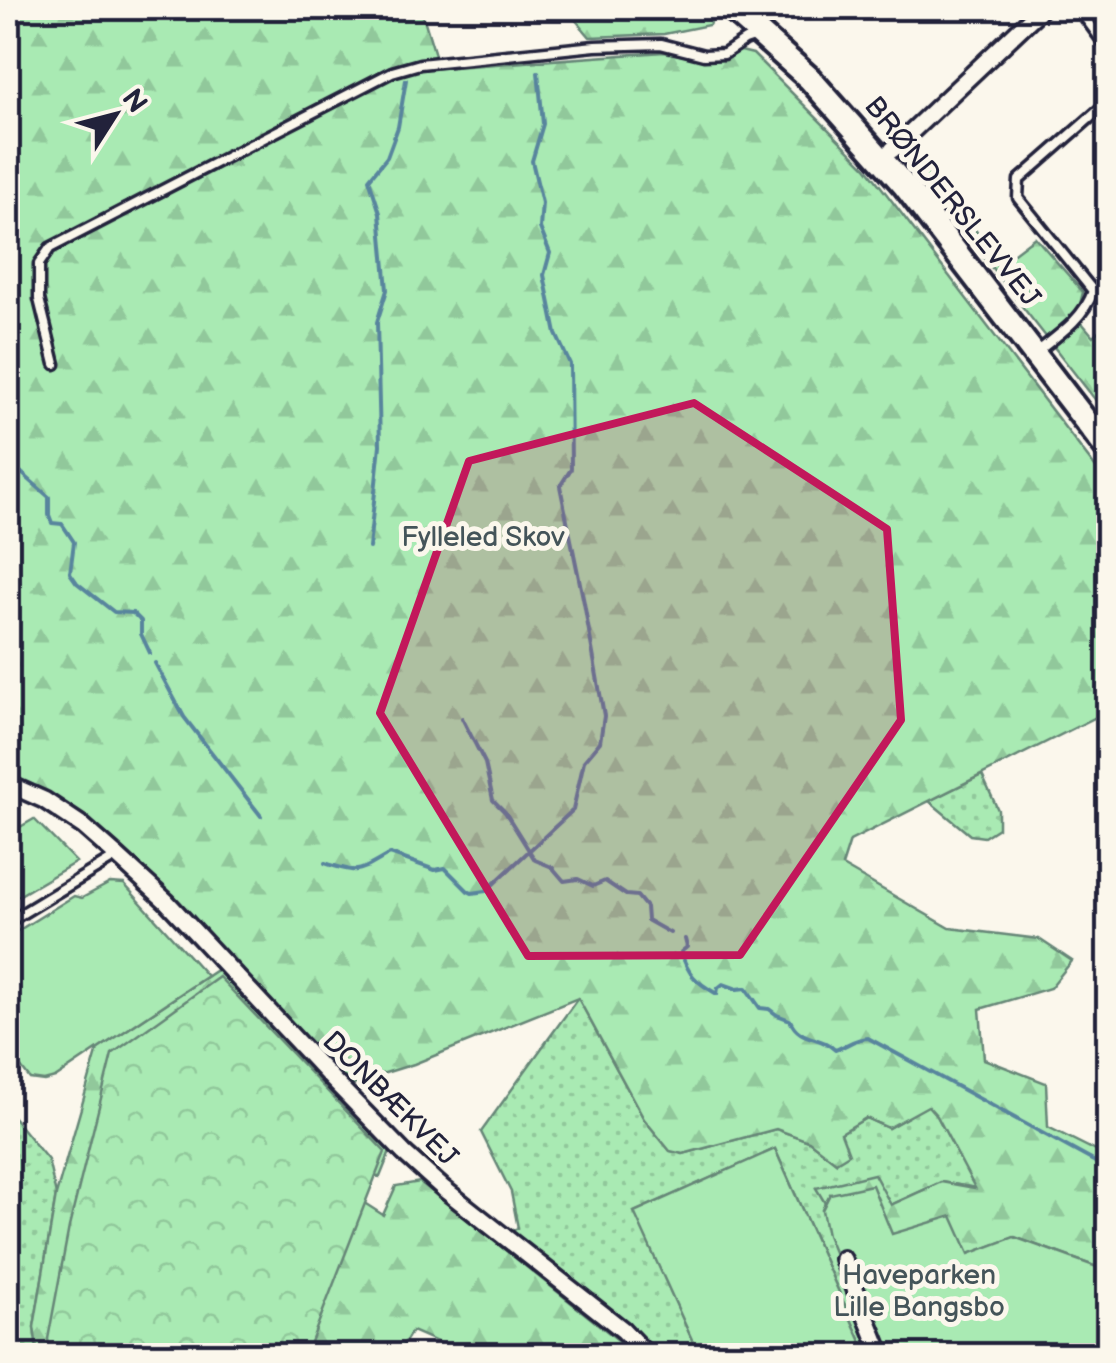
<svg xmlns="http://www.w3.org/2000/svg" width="1116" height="1363" font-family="'Balsamiq Sans',sans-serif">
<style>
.grass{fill:url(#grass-dots);stroke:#668677;stroke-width:2.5}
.forest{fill:url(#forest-firs);stroke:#668677;stroke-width:2.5}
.park{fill:url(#park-crowns);stroke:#668677;stroke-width:2.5}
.garden{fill:#a9eab3;stroke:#668677;stroke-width:2.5}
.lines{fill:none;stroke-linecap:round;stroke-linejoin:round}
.stream{stroke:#59859d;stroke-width:4}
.lane-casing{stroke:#22223b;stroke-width:15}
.street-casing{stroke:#22223b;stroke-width:22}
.secondary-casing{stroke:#22223b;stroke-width:30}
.lane{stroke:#fbf7ec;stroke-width:8}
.street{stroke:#fbf7ec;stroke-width:15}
.secondary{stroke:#fbf7ec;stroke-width:22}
.marked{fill:#c2185b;fill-opacity:0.2;stroke:#c2185b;stroke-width:8;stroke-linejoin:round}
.labels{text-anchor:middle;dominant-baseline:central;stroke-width:10;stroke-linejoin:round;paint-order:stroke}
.street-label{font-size:28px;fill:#22223b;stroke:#fbf7ec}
.park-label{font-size:28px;fill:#445459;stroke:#fbf7ec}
</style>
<defs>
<pattern id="grass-dots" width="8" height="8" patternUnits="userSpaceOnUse" patternTransform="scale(2.5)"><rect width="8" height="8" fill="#a9eab3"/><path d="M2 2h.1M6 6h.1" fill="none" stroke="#91c89b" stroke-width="1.8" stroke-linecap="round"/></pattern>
<pattern id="forest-firs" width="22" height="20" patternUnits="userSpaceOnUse" patternTransform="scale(2.5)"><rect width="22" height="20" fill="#a9eab3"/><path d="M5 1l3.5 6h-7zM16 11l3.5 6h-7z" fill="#91c89b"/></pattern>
<pattern id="park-crowns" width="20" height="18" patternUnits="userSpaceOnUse" patternTransform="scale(2.5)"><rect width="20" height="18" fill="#a9eab3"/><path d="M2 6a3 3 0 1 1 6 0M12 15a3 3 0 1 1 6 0" fill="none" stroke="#91c89b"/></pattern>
</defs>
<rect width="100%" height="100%" fill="#fbf7ec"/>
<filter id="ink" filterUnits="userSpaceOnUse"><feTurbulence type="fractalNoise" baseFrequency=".01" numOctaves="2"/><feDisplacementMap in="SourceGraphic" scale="20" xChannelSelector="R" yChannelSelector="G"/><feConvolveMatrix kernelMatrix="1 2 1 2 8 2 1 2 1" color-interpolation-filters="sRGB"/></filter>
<g filter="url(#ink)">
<path class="grass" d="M982 775 998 810V828L984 837 970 835 929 801Z
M578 998 644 1119 670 1151 683 1154 776 1129 809 1141 836 1162 841 1133 866 1118 888 1128 928 1105 937 1116 976 1188 941 1182 891 1205 817 1188 825 1203 822 1210 876 1355H867L775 1149 635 1212 699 1355H659L626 1324 509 1232 518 1228 511 1192 481 1132Z
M8 1111 48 1160 56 1195 34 1327 38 1355H8Z"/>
<path class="forest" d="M8 8H418L425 22 439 68 664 52 701 59H726L741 51 753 54 866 167 1108 484V711L850 841 842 866 950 928 1039 939 1072 961 1050 988 980 1009 984 1059 1046 1083 1048 1127 1108 1157V1271L1015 1237 969 1254 892 1234 830 1194 825 1203 816 1188 874 1174 891 1205 941 1182 975 1188 937 1116 928 1106 888 1128 866 1118 841 1133 849 1154 836 1162 809 1141 776 1129 683 1154 670 1151 644 1119 578 998 414 1064 369 1078 349 1087 170 893 94 825 40 790 8 775Z
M571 8H699L713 18 709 25 664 34 590 37 575 19Z
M907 148 1002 262 1035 237 1083 292 1077 317 1093 336 1108 323V416L905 157Z
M218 969 390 1152 380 1177 354 1175 344 1190 383 1215 396 1186 420 1182 618 1340 632 1355H456L451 1348 412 1331 397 1355 38 1356 34 1327 56 1195 98 1049Z"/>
<path class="park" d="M219 977 385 1152 306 1355H51L48 1339 69 1227 112 1054Z"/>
<path class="garden" d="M34 819 76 862 8 902V834Z
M110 883 124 884 207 976 55 1078 44 1081 30 1079 8 1050V937L74 896 82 898Z
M775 1149 867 1355H699L634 1212Z
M872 1185 892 1234 952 1216 969 1254 1014 1237 1108 1271V1355H876L827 1235 822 1210 830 1194Z"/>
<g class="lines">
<path class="stream" d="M8 461 49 497V515L52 523 62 524 74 542 70 573 77 583 114 612 133 613 141 621V634L150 653
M369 548 380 445 377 322 387 290 380 213 369 179 387 157 398 127 406 80
M155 663 184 717 261 816
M462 718 485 763 493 800 505 812 535 860 552 867 564 881 578 879 593 886 605 881 626 895 637 896 646 907 647 920 670 933
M325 863C361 875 357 872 390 854L435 870 445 868 468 891 472 893 486 891 573 810 584 761 600 742 604 716 584 603 560 486 571 469 570 364 556 334 544 275 550 253 540 228 542 203 532 161 543 124 538 72
M685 939 687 947 681 952C688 975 696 982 717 994L718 988 723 984 737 989 746 988 760 1008 769 1009 777 1015 790 1020C799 1042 821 1035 835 1050 847 1046 855 1038 868 1038L1108 1169"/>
<g class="lane-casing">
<path id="lane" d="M1078 8 1108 49
M1038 351C1060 334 1084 318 1093 291L1018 198 1019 180 1108 102
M55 364 39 299V264L50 248 392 72 420 64 595 46 661 44 704 55 724 54 745 40 754 37
M8 922 117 856"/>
</g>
<g class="street-casing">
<path id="street" d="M892 150 1042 8
M8 784 44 800 83 826 117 856 166 901 333 1080 404 1153 444 1189 623 1330 648 1356
M843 1259 882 1356"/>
</g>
<g class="secondary-casing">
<path id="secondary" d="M731 8 809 78 905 186 1108 450"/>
</g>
<use href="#lane" class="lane"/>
<use href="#street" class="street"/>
<use href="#secondary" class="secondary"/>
</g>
</g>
<path class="marked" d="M694 403 887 529 901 720 740 955 528 956 380 713 469 461Z"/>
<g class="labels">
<g class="street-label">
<text transform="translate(952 202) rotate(51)">BRØNDERSLEVVEJ</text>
<text transform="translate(390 1099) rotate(45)">DONBÆKVEJ</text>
</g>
<g class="park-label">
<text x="483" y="537">Fylleled Skov</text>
<text x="919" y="1275">Haveparken<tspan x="919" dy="32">Lille Bangsbo</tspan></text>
</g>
</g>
<rect width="1116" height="1363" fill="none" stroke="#fbf7ec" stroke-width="40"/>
<rect x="20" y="20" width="1076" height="1323" fill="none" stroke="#22223b" stroke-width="4" filter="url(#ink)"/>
<g transform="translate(115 115) rotate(54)" stroke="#fbf7ec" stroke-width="8" paint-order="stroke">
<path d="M0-8L18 38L0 25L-18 38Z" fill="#22223b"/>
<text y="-15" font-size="28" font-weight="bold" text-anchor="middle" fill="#22223b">N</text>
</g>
</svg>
